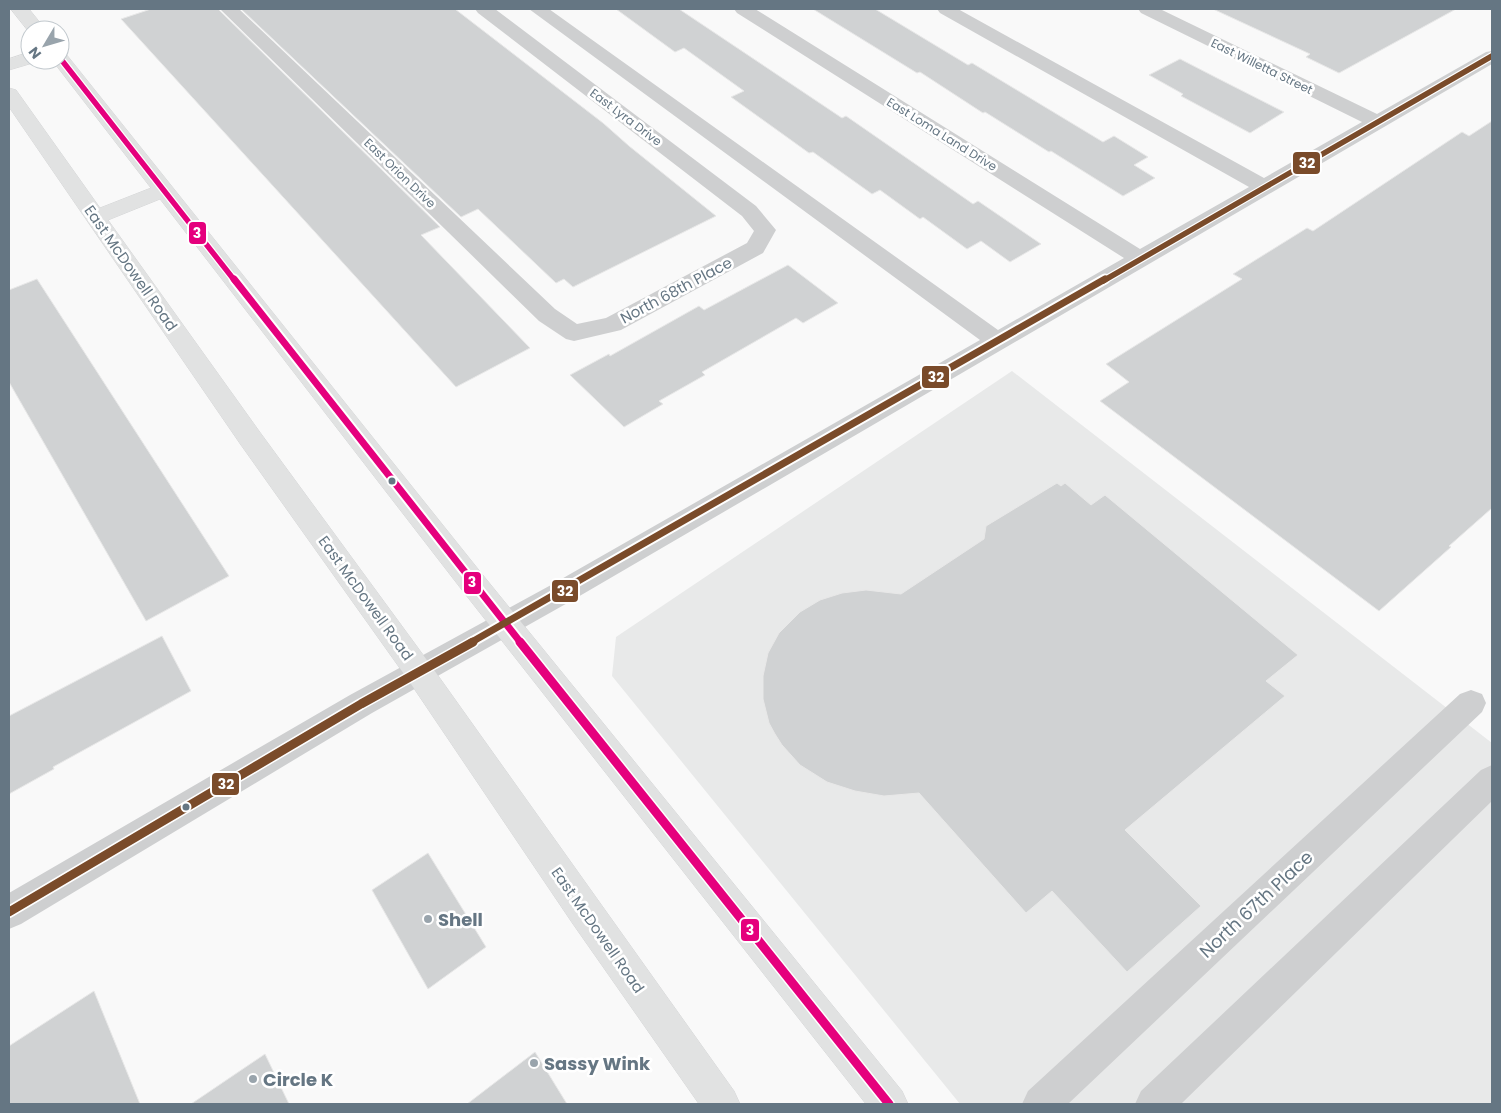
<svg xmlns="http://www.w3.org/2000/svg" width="1501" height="1113" font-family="Poppins,sans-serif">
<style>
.built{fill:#e8e9e9}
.building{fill:#d0d2d3;stroke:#e8e8e8}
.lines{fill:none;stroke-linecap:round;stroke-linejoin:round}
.major-casing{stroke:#d5d6d7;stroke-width:1}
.minor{fill:#cecfd0;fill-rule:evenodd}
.major{fill:#e1e2e2;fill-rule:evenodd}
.bus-1-far2-casing{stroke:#fff;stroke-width:8}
.bus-1-far1-casing{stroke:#fff;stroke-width:11}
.bus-1-casing{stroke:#fff;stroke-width:12}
.bus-2-far2-casing{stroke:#fff;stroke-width:8}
.bus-2-far1-casing{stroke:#fff;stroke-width:11}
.bus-2-casing{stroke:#fff;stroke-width:12}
.bus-1-far2{stroke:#e5007d;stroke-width:5.5}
.bus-1-far1{stroke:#e5007d;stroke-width:7}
.bus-1{stroke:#e5007d;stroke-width:9}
.bus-2-far2{stroke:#7a4b2a;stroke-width:5.5}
.bus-2-far1{stroke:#7a4b2a;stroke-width:7}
.bus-2{stroke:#7a4b2a;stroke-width:9}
.bus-dot{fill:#657683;stroke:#fff;stroke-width:2}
.poi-dot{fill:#99a4ac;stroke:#fff;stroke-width:2}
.labels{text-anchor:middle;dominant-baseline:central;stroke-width:5;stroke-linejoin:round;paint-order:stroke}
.far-street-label{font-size:12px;fill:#657683;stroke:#fff}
.street-label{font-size:15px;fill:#657683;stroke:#fff}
.near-street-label{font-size:18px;fill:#657683;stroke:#fff}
.near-poi-label{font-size:18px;font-weight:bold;fill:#657683;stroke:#fff;text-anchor:start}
.line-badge{stroke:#fff;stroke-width:2}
.badge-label{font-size:14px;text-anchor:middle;font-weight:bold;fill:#fff}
</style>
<rect width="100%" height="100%" fill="#f9f9f9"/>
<path class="built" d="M1012 371 1492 743V1104H960L612 676 616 637Z"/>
<path class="building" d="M151 9H218L440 227 421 235 530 348 456 387 121 19Z
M241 9H455L603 123 629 146 716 216 573 287 564 279 556 283 478 209 461 217Z
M616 9H679L842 118 846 116 973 204 978 201 1041 244 1010 262 981 241 967 249 923 217 920 219 880 190 872 194 813 152 809 153 731 97 744 91 684 48 675 52Z
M813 9H875L968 65 972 63 1103 142 1114 136 1148 157 1134 165 1155 178 1123 196 1051 151 1049 152 985 112 983 113 920 72 917 73Z
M1213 9H1456L1339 73 1306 57 1310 54Z
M1180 59 1215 77 1284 112 1250 133 1181 96 1183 94 1149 75Z
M1492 121V508L1449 546 1451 547 1379 611 1100 401 1129 382 1106 364 1242 279 1233 274 1307 228 1313 231 1462 132 1469 136Z
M788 265 838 303 803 323 796 318 702 372 705 375 659 401 663 404 624 427 570 375 609 354 610 356 699 306 704 310Z
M37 279 229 576 146 621 9 382V290Z
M1057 483 1061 486 1065 483 1091 505 1105 495 1298 655 1266 681 1285 696 1125 830 1201 906 1127 972 1052 891 1026 913 919 793 884 796 855 791 827 782 800 765 782 745 775 734 769 723 763 699V676L768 653 779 633 800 612 820 600 842 593 866 590 901 594 984 539 986 526Z
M162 636 191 691 53 767 54 769 9 794V716Z
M428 853 486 947 428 989 372 890Z
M94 991 140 1104H9V1046Z
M535 1052 567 1104H467Z
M265 1054 289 1104H191Z"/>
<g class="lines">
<g class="major-casing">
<path id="major" d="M11 9H29L46 30H30V33Z
M30 52V60H38L36 62 9 70V59Z
M60 52 66 54 482 574 902 1091 908 1104H866L462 590 160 199 108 220 259 431 429 663 734 1091 740 1104H699L573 924 409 681 241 445 9 107V88L16 90 100 208 151 188 52 60H60Z"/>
</g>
<path class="minor" d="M220 9H239L555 309 577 324 606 318 747 243 754 231 742 216 478 13 475 9H495L756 206 776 230 763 253 621 330 574 341 566 339 539 321Z
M529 9H549L998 330 1124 258 737 13 734 9H755L1140 249 1249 187 940 13 937 9H958L1264 178 1362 122 1141 13 1138 9H1160L1377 114 1486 52 1492 51V64L571 601 372 713 21 924 9 929V893L350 695 551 585 980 340Z
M1471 690 1482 694 1486 703 1482 712 1068 1104H1022L1028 1091 1460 694Z
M1492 765V801L1181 1104H1135L1141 1091 1481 770Z"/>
<use href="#major" class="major"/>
<g class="bus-1-far2-casing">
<path id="bus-1-far2" d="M60 58 235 281"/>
</g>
<g class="bus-1-far1-casing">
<path id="bus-1-far1" d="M234 279 521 643"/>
</g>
<g class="bus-1-casing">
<path id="bus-1" d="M520 642 889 1104"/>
</g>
<g class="bus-2-far2-casing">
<path id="bus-2-far2" d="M1103 281 1492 56"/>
</g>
<g class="bus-2-far1-casing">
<path id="bus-2-far1" d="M470 643 1105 279"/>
</g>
<g class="bus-2-casing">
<path id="bus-2" d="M9 912 361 704 473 642"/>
</g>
<use href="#bus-1-far2" class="bus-1-far2"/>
<use href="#bus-1-far1" class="bus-1-far1"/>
<use href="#bus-1" class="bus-1"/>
<use href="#bus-2-far2" class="bus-2-far2"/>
<use href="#bus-2-far1" class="bus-2-far1"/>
<use href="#bus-2" class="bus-2"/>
</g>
<g class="bus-dot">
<circle cx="392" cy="481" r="4.5"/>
<circle cx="186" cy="807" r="4.5"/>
</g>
<g class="poi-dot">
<circle cx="428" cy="919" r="5"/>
<circle cx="534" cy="1063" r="5"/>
<circle cx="253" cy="1079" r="5"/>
</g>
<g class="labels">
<g class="far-street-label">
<text transform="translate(1262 66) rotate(26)">East Willetta Street</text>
<text transform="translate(626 117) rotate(37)">East Lyra Drive</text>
<text transform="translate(942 134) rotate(32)">East Loma Land Drive</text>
<text transform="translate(400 173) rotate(44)">East Orion Drive</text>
</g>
<g class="street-label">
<text transform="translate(131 268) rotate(55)">East McDowell Road</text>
<text transform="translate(676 290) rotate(-28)">North 68th Place</text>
<text transform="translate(366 598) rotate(54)">East McDowell Road</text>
<text transform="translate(598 930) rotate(55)">East McDowell Road</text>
</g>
<g class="near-street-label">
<text transform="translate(1256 904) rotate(-43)">North 67th Place</text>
</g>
<g class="near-poi-label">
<text x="438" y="919">Shell</text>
<text x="544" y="1063">Sassy Wink</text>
<text x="263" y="1079">Circle K</text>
</g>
</g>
<g class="line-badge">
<rect x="1292" y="151" width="29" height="24" rx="5" fill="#7a4b2a"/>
<rect x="188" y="221" width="19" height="24" rx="5" fill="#e5007d"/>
<rect x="921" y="365" width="29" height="24" rx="5" fill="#7a4b2a"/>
<rect x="463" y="571" width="19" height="24" rx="5" fill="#e5007d"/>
<rect x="551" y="579" width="28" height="24" rx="5" fill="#7a4b2a"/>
<rect x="211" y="772" width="29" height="24" rx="5" fill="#7a4b2a"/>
<rect x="740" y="918" width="20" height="24" rx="5" fill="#e5007d"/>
</g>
<g class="badge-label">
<text x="1307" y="168">32</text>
<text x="197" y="238">3</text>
<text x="936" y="382">32</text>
<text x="472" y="587">3</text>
<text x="565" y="596">32</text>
<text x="226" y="789">32</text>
<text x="750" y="935">3</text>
</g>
<rect width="1501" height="1113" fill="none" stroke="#657683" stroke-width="20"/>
<g transform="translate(45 45) rotate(232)"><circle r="24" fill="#ffffff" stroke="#c1c8cd"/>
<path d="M0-4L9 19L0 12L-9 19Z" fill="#99a4ac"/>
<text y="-8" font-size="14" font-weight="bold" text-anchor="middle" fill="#657683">N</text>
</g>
</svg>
